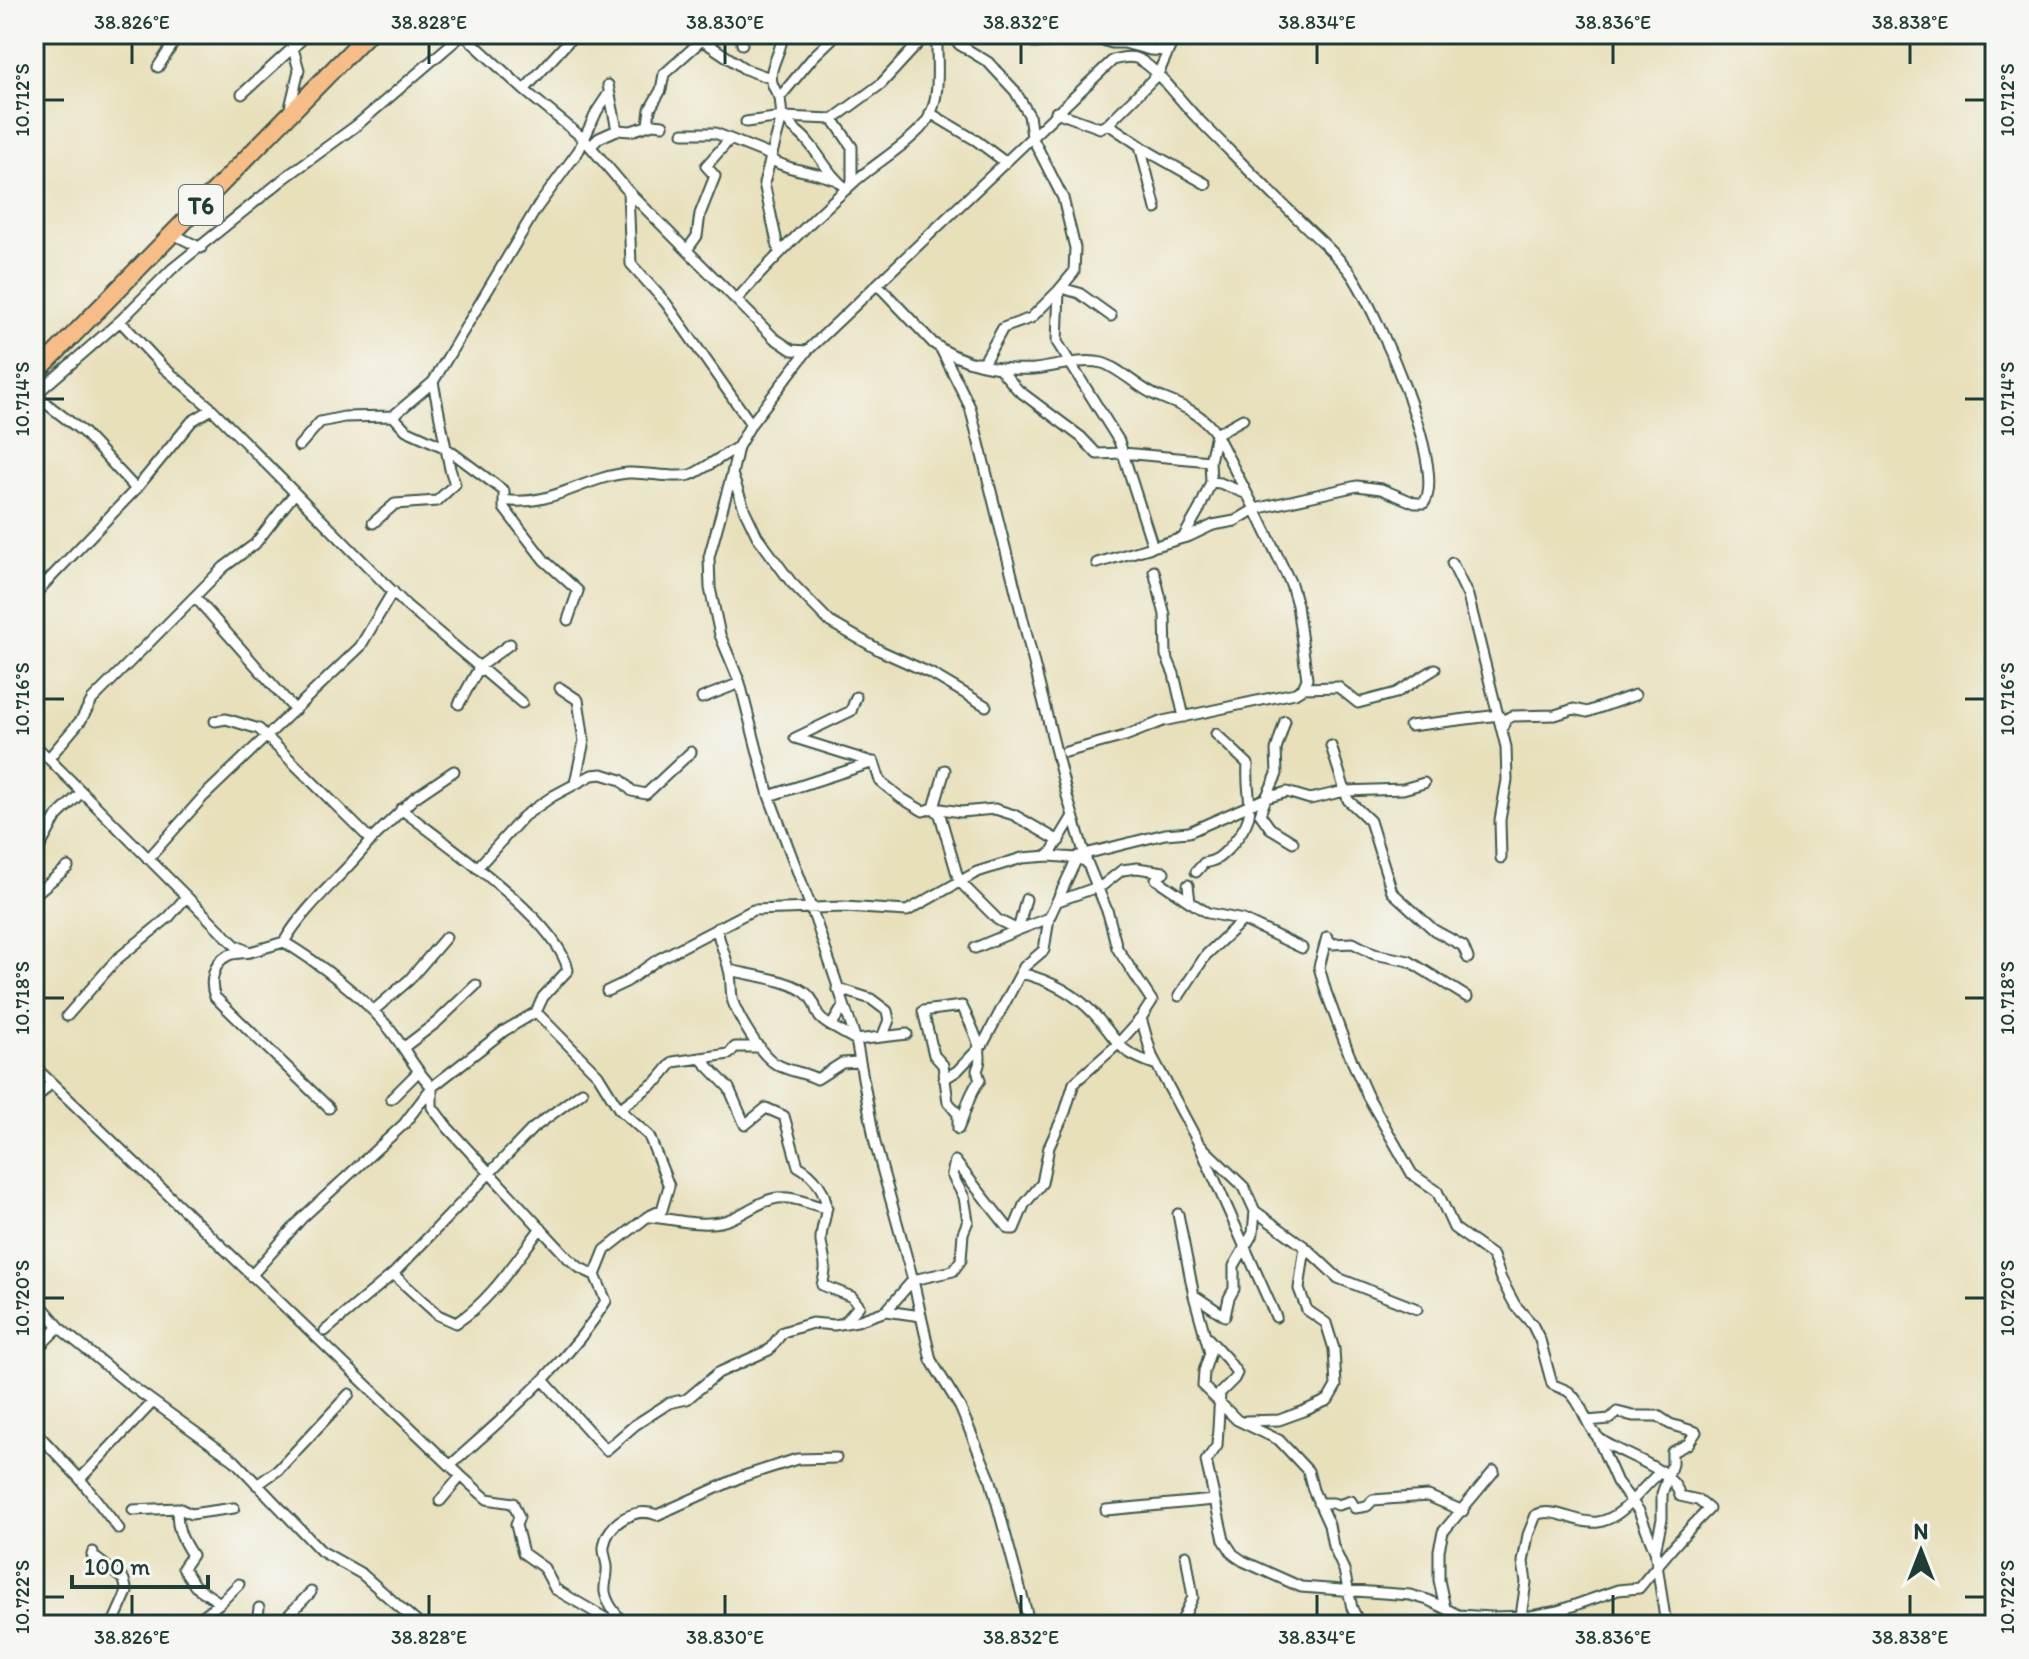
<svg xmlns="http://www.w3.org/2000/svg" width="2029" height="1659" font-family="Itim,sans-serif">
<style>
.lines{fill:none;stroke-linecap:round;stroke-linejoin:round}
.street-casing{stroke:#3d5548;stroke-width:13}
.highway-casing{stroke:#3d5548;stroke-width:20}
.street{stroke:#fff;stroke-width:9}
.highway{stroke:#f7bd88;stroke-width:16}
.ticks{fill:none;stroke:#1f3d34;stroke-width:3}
.labels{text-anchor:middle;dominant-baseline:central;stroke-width:8;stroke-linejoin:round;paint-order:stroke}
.shield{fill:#f6f6f2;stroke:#60746d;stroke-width:2}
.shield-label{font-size:24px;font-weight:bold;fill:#1f3d34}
.neatline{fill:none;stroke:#1f3d34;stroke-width:3}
.ticks-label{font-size:20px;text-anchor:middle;fill:#1f3d34}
</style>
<rect width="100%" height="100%" fill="#f6f6f2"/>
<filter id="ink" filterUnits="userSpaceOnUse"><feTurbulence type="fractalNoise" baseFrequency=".0125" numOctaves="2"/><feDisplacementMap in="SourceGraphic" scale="16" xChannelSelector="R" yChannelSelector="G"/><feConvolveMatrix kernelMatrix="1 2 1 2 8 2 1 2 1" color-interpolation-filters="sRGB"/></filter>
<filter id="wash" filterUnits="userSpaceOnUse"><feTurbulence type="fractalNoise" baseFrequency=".006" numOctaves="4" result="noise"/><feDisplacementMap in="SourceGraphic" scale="32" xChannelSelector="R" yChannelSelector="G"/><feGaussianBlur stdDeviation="1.8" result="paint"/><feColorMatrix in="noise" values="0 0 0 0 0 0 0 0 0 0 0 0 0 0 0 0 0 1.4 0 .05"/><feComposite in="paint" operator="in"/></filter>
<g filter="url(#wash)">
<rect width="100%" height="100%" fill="#e8e0bb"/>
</g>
<g filter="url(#ink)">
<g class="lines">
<g class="street-casing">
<path id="street" d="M463 34 524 90 584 139 628 191 774 338 792 350 807 351
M741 34 742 44
M948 34 960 45 988 62 1015 91 1029 115 1032 137 1063 198 1075 248 1074 272 1059 290 1031 318 1003 328 984 362H976
M1035 43 1095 38 1112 43H1124L1150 50 1168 51
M158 67 175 41 184 34
M608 85 617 130
M524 90 575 34
M242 94 308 34
M780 97C760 73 780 61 783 34
M289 112 299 70 289 34
M1056 112 1100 128 1108 124 1158 74 1171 45 1185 34
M930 113 977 141 1005 162
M786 117C790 129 801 132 808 142 822 158 829 176 847 189
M746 122 782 117 833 119
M1108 124 1151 153 1206 184
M648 125 650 109 661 90 664 74 702 40 745 69 770 78
M683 133H715L770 155
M591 146 599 138 617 130 631 131 653 124 663 125
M1140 146 1156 209
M770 159C793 172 809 170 833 179
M852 183V147L833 119 881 84 927 34
M628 191 631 264 666 303 751 424
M173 234 201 248
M687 250 697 236 700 214 715 176 706 166 730 139
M779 252 764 183 782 117 780 97 814 56 837 34
M878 285 933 343C960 364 1000 371 1034 369 1056 367 1080 358 1102 363 1116 366 1139 388 1155 395 1179 405 1201 411 1216 434L1255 509 1357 486 1381 489 1415 503H1424C1448 469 1375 309 1352 275 1338 255 1318 239 1301 222 1266 188 1232 153 1197 118 1179 100 1164 76 1142 61 1134 55 1123 57 1113 60L807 351 751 424 738 447 732 474 745 511 757 536 791 582 830 622 881 651 932 674 986 706
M1061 288 1079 293 1111 316
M1059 290 1057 342 1119 441 1153 547
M737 299C774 258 812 219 854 182 873 165 916 139 928 119 942 95 936 60 937 34
M120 321 163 367 212 409
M941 349 970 407 1067 796 1087 862 1108 913 1117 948 1152 1001 1141 1018 1152 1056 1198 1142 1276 1317
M1000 369 1018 390 1081 437 1097 454 1123 453 1210 461 1216 434 1243 419
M34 394 83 432 136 489 192 421 212 409 407 606 522 703
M35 395 120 321 172 269 286 177 357 125 463 34
M393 416 406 430 446 448 504 491V508L544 560 578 591 568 620
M299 446 320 422 344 417 393 416 433 382
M1210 461 1211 482 1220 483 1247 494
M732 474 709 557 710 588 720 635 740 683 769 796 812 910 856 1040 875 1143 913 1280 931 1360 960 1407 991 1481 1030 1625
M504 500C550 508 584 477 628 473 647 472 673 479 690 475 700 472 726 453 738 447
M373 523 395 504 437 501 455 484 450 469 433 382 536 209 579 150 597 111 609 93
M1183 538 1200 508 1211 482
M1452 563 1468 596 1506 747 1507 780 1500 820 1501 858
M1154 571 1165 615 1166 655 1174 674 1184 717
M34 595 136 489
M195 597 295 710
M560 688 578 700 584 741 575 783
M1303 688 1338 687 1358 703 1396 693 1435 669
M702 698 740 683
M459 704 480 666 510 644
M215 721 226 719 259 729 371 840 414 798 454 771
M1410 726 1499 715
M1502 729 1506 719 1513 716 1555 715 1574 709 1587 712 1635 695
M795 738 872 762
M795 738 851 711 856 697
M34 744 235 945 250 952 284 942C319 963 361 995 387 1026 404 1046 414 1069 432 1087V1107L448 1128 568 1258 580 1268 595 1275
M1331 746 1348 800 1370 821 1392 892 1434 930 1463 946 1468 958
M1066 752 1125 736 1163 721 1295 693 1303 688 1307 679 1297 605 1291 584 1255 509 1235 521 1213 525 1190 536 1097 563
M49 758 81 720 92 700 224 567 255 544 295 493
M874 762 880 781 901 798 923 811 934 808 961 812 995 809 1014 815 1059 841
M945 770 934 808 940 815 959 881 998 920 1018 930 1049 918
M769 796 874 762
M1293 842 1270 828 1260 814 1266 798 1287 792 1310 799 1345 791 1403 789 1424 783
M1085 854 1165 834 1189 832 1266 798 1277 774 1276 750 1285 721
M1049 856 1073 816
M34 857 57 816 81 793
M148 859 203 797 360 647 393 591
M477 868 524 816 553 796 592 775 602 774 621 780 632 791 646 794 691 752
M1196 872 1204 863C1217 861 1221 856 1230 847 1262 810 1245 806 1248 764L1216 734
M1188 885 1190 902 1208 913 1243 920 1302 948
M34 895 68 867
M1058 901 1103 885 1122 870 1137 868 1164 872 1156 879 1190 902
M717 928C719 943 726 955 729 970 732 980 730 992 733 1002 739 1018 761 1056 776 1064 790 1072 804 1072 817 1079L842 1063 859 1062
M284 942C306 904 344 875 371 840
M975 948 1018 930 1026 899
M250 952C244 953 234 953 229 955 213 962 209 983 215 997L329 1108
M729 970C750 975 795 980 809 996 821 1009 810 1014 831 1026
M1021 973C1049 980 1075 993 1095 1015 1122 1045 1116 1051 1157 1065
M837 988 871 999 887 1011 889 1020 883 1035
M607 991 626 982 657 960 753 910 844 907 907 911 977 872 1022 858 1049 856 1077 858 1087 862
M1179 996 1206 955 1243 920
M1467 997 1409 961 1374 954 1353 943 1332 944 1327 937 1319 967 1326 992 1349 1054 1367 1095 1412 1174 1437 1191 1454 1228 1493 1256 1501 1279 1515 1305 1532 1324 1540 1340 1552 1384C1557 1387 1565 1389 1569 1392 1583 1403 1586 1428 1600 1439 1623 1456 1673 1467 1680 1496L1698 1500 1709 1509C1683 1534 1662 1560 1639 1588L1618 1590 1558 1611 1531 1616 1491 1617 1477 1625
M844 1005 831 1026 856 1040 907 1034
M962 1006C970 1024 987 1051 977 1070L980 1080C968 1094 966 1113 958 1129V1114L948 1102 943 1065 934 1055 923 1011Z
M373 1011 409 980 446 937
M67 1016 116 960 169 917 186 897
M403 1048 437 1022 476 985
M700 1058 729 1088 745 1125 766 1108 784 1116 798 1166C813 1174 828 1192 826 1211 825 1221 820 1232 821 1242 824 1261 828 1265 822 1285L852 1297 859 1306 844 1323
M34 1066 461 1476 487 1499 513 1503 519 1517 516 1525 523 1553 544 1568 555 1589 617 1625
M944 1079 957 1071 983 1044 1024 967 1044 950 1049 918 1078 856
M391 1099 418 1072
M34 1101 50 1084
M619 1109 658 1080 673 1062 729 1054 735 1047H760
M955 1161 1009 1229H1014L1024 1205 1042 1183 1049 1147 1065 1112 1074 1083 1117 1045 1141 1018
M1178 1214 1194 1296 1210 1353 1204 1371 1203 1386 1237 1420 1279 1440 1308 1471 1313 1490 1329 1525 1333 1546 1344 1570 1352 1608 1360 1625
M651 1217C674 1219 696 1226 720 1222 740 1219 758 1200 778 1198 795 1196 810 1205 827 1208
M1305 1247 1338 1278 1417 1309
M393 1274 438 1315 456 1323C491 1301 516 1260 541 1228
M251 1276 302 1218 404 1124 432 1087 504 1031 536 1012 543 997 568 970C558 920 443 842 401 809
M1195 1296 1225 1316 1229 1298 1234 1289V1266L1253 1233 1255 1211 1244 1187 1200 1145
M34 1297 62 1330 130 1385 235 1461 321 1551 362 1574 420 1625
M886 1311 921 1316
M325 1331 393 1274 532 1129 582 1092
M1204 1334 1227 1359 1237 1373 1234 1379 1220 1393 1217 1446 1206 1461 1224 1540 1233 1554 1243 1561 1301 1587 1410 1595 1428 1600 1458 1615 1491 1617
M34 1352 59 1327
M544 1381 606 1450 635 1425 669 1403 687 1399 718 1373 769 1350 783 1332 812 1323 834 1325 857 1321 886 1311 913 1280 953 1271 961 1260 963 1233 968 1221 964 1197 952 1175 955 1161
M1246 1421 1279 1420 1304 1411 1328 1400 1336 1386 1334 1349 1326 1323 1307 1310 1299 1289 1305 1247 1255 1211
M1587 1421 1610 1419 1617 1412 1633 1416H1658L1670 1424 1696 1432 1688 1444 1672 1452V1464L1662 1494V1519L1655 1551 1666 1625
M34 1430 80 1479 119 1529
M1598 1439 1617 1482 1639 1511 1655 1551
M451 1465C507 1414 566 1366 606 1301L595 1275 605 1250 647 1217 662 1210 669 1186 649 1136 619 1109 598 1075 536 1012
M80 1479 153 1402
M257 1485 278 1470 349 1394
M440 1501 461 1476
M1318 1503H1333L1338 1505 1351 1501 1355 1508 1367 1506 1373 1500 1428 1496 1463 1511
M178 1508C175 1526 182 1540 192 1555L183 1568 195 1586 220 1603 239 1584
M133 1510 178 1508 191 1514 234 1508
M1106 1510 1214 1500
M93 1552 92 1555 124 1580 127 1592 114 1621 109 1625
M1445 1608 1439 1580V1550L1443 1532 1494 1471
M1545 1613 1546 1625
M1521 1616 1526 1582 1523 1562 1528 1535 1536 1515C1554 1506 1578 1525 1598 1522 1625 1518 1641 1486 1662 1471
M181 1625 188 1620 200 1618 220 1603
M257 1625 259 1608
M279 1625 311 1592
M626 1625C618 1617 607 1604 605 1592 604 1584 608 1575 607 1567 607 1561 603 1553 604 1547 607 1523 635 1506 657 1515L741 1477 797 1459 836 1458
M1180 1625 1193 1597 1186 1555"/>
</g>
<g class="highway-casing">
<path id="highway" d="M34 375 368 34"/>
</g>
<use href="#street" class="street"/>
<use href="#highway" class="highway"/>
</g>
</g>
<path class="ticks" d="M132 44V64M429 44V64M725 44V64M1021 44V64M1317 44V64M1613 44V64M1910 44V64M44 100H64M1965 100H1985M44 399H64M1965 399H1985M44 699H64M1965 699H1985M44 998H64M1965 998H1985M44 1298H64M1965 1298H1985M132 1595V1615M429 1595V1615M725 1595V1615M1021 1595V1615M1317 1595V1615M1613 1595V1615M1910 1595V1615M44 1597H64M1965 1597H1985"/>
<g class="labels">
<rect class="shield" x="179" y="185" width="44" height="40" rx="6"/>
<g class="shield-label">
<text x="201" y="205">T6</text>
</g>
</g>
<rect width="2029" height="1659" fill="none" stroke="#f6f6f2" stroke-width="88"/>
<g transform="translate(1921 1551)" stroke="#f6f6f2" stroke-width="6" paint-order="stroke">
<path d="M0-6L14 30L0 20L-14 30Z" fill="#1f3d34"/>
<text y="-12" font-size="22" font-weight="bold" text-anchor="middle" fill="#1f3d34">N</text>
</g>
<path d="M72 1575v12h136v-12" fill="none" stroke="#1f3d34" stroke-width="4"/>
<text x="84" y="1575" font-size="24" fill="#1f3d34" stroke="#f6f6f2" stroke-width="6" paint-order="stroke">100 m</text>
<rect x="44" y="44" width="1941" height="1571" class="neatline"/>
<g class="ticks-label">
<text x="132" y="29">38.826°E</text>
<text x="429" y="29">38.828°E</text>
<text x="725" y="29">38.830°E</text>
<text x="1021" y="29">38.832°E</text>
<text x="1317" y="29">38.834°E</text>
<text x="1613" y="29">38.836°E</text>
<text x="1910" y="29">38.838°E</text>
<text transform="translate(22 100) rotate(-90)" y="7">10.712°S</text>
<text transform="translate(2007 100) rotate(-90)" y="7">10.712°S</text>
<text transform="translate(22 399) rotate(-90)" y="7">10.714°S</text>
<text transform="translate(2007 399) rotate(-90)" y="7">10.714°S</text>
<text transform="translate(22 699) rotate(-90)" y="7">10.716°S</text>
<text transform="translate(2007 699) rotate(-90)" y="7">10.716°S</text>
<text transform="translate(22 998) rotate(-90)" y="7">10.718°S</text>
<text transform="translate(2007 998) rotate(-90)" y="7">10.718°S</text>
<text transform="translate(22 1298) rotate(-90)" y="7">10.720°S</text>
<text transform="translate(2007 1298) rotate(-90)" y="7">10.720°S</text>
<text transform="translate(22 1597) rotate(-90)" y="7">10.722°S</text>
<text transform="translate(2007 1597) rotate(-90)" y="7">10.722°S</text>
<text x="132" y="1644">38.826°E</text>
<text x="429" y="1644">38.828°E</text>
<text x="725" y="1644">38.830°E</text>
<text x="1021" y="1644">38.832°E</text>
<text x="1317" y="1644">38.834°E</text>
<text x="1613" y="1644">38.836°E</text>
<text x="1910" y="1644">38.838°E</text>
</g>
</svg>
